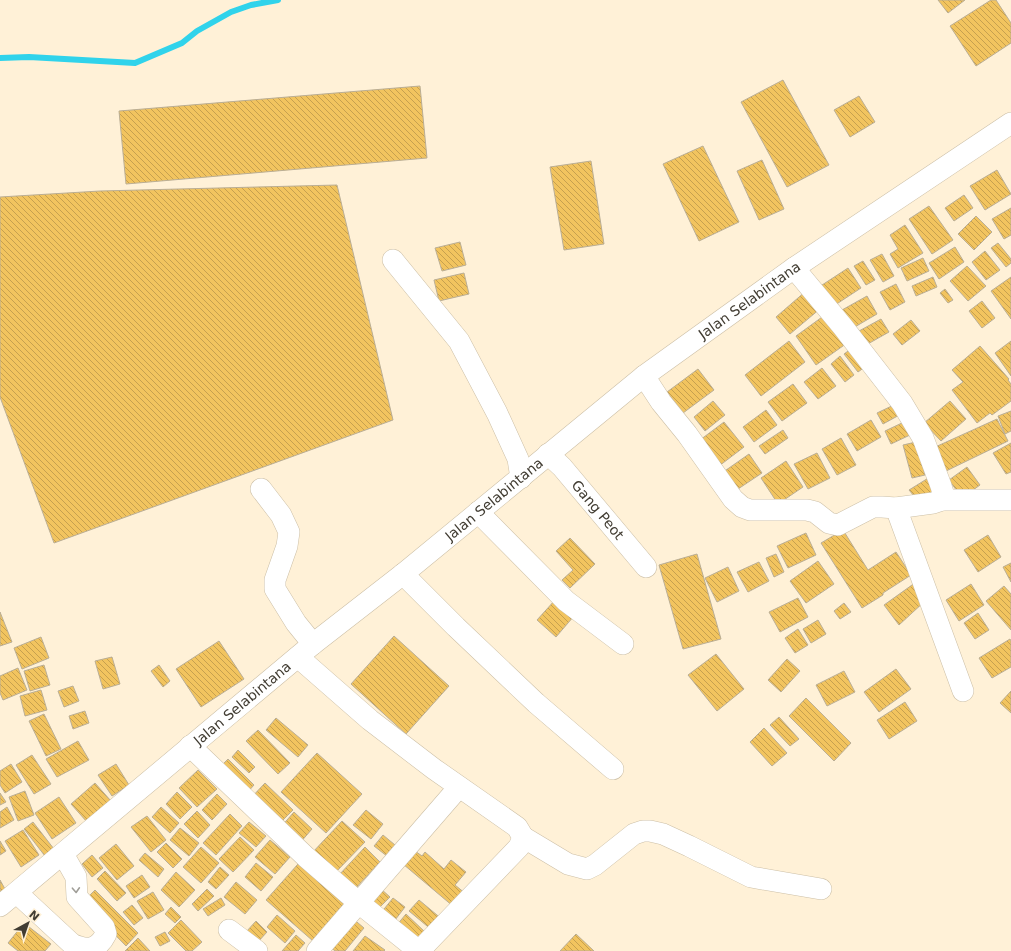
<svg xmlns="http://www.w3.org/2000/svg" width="1011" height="951" font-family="'DejaVu Sans',sans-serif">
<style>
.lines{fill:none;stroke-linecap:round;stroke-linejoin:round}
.stream{stroke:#30d3eb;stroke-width:6}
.building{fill:url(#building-back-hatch);stroke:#baae95}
.minor-casing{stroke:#ccbfa6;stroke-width:22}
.minor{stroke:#fff;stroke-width:21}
.oneway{stroke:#a09e98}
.labels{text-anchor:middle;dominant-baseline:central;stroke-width:3;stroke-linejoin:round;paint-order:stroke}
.street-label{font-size:14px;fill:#413c32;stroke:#fff1d7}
</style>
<defs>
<pattern id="building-back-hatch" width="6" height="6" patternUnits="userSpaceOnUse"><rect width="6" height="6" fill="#f2c45f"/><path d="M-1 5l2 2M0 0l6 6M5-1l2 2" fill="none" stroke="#c6a04f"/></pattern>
</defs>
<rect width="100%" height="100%" fill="#fff1d7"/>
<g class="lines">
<path class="stream" d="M0 58 29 57 135 63 182 43 197 31 231 12 251 5 278 0"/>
</g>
<path class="building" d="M938 0H965L948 13Z
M991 0H996L1011 23V43L976 66 950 26Z
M783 80 829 165 787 187 741 102Z
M420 86 427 158 126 184 119 111Z
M859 96 875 122 850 137 834 110Z
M703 146 739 222 699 241 663 164Z
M762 160 784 209 759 220 737 171Z
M591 161 604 244 564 250 550 167Z
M997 170 1011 194 985 210 970 186Z
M337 185 393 420 54 543 0 397V197L100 191Z
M964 195 973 208 954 221 945 208Z
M929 206 953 240 932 254 909 219Z
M1011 208V235L1004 239 992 219Z
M976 216 992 232 974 250 958 234Z
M905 225 923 253 898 268 890 254 898 249 890 235Z
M460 242 466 265 442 271 435 248Z
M998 243 1011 259V263L1006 267 991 248Z
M955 247 964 262 939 279 929 263Z
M985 251 1000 270 986 280 972 262Z
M882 254 894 276 883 282 870 260Z
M923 258 929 271 907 281 901 268Z
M863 261 875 280 866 285 854 266Z
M967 266 986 286 968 301 950 281Z
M848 268 861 288 832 307 819 287Z
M464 273 469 294 439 301 434 280Z
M933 277 937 287 916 296 912 286Z
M1011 277V319L991 291Z
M896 284 905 302 890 310 880 292Z
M945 289 953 300 948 303 940 293Z
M806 291 821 308 790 334 776 317Z
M867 296 877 314 853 328 842 310Z
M982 301 995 318 982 328 969 311Z
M829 312 850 341 816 365 796 336Z
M881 319 889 332 866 345 859 331Z
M911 320 920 331 902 345 893 334Z
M789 341 805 362 761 396 745 375Z
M1011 341V376L995 353Z
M855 346 869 364 858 372 844 354Z
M980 346 1009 379 1008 380 1011 384V401L992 415 990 413 977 423 952 390 963 382 952 370Z
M840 356 854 375 845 382 831 364Z
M822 368 836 386 818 399 804 382Z
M698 369 714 390 683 413 667 392Z
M793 384 807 403 782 421 768 402Z
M713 401 725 415 705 431 694 417Z
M950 401 966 419 941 441 924 423Z
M898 403 903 413 883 424 877 413Z
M766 410 777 425 754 442 743 427Z
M1011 411V431L1005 434 998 416Z
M997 419 1008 441 944 472 933 448Z
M871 420 881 437 857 451 847 434Z
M724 422 744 447 719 466 700 440Z
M904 422 910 435 891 444 885 431Z
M783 430 788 438 765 454 759 446Z
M841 438 856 465 837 475 822 449Z
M916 442 925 475 912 478 903 445Z
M1011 443V472L1006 474 993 453Z
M817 453 830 478 808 489 794 464Z
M749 454 762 473 732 493 719 475Z
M786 461 803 487 778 504 761 478Z
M967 467 980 485 962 498 949 480Z
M930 477 941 493 919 502 909 490Z
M843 530 868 570 896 552 911 575 883 593V595L862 608 821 543Z
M806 533 816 555 788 568 777 546Z
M988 535 1001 557 978 572 964 550Z
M570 538 595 564 570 588 562 580 573 570 556 551Z
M697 554 721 639 683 649 659 565Z
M776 554 784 572 774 577 766 558Z
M818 561 834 584 806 603 790 581Z
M759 562 769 581 748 592 737 572Z
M1011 563V582L1003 567Z
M728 567 739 591 717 602 705 578Z
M919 580 925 601 899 625 884 605Z
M971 584 984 605 959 621 946 600Z
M1004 586 1011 594V630L986 601Z
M798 598 808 617 780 632 769 612Z
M555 600 574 616 556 637 537 620Z
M844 603 851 612 840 619 834 611Z
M0 612 12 642 0 646Z
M978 613 989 630 975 639 964 623Z
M818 620 826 634 811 643 803 629Z
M798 629 808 645 795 653 785 638Z
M394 636 449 686 406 734 351 684Z
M41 637 49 658 22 669 14 648Z
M1010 639 1011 641V667L992 678 979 658Z
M219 641 244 679 201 707 176 669Z
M716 654 744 689 717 711 688 675Z
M112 657 120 684 103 689 95 661Z
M787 659 800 671 781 692 768 680Z
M44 665 50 685 30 691 24 671Z
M159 665 170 681 163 687 151 671Z
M18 668 27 690 3 700 0 693V676Z
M896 669 911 689 879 712 864 692Z
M844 671 855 692 827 706 816 685Z
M73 686 79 701 64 707 58 691Z
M41 690 47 710 25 716 20 696Z
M1011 691V713L1000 703Z
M806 698 851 743 834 761 789 716Z
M905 702 917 721 889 739 877 720Z
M85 711 89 723 73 729 69 716Z
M44 714 61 749 46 756 29 721Z
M779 717 799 739 790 746 770 725Z
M276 718 308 745 298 757 266 730Z
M764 728 787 753 772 766 750 742Z
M258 730 290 763 278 774 246 741Z
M78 741 89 760 57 777 46 759Z
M238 750 255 767 249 773 232 757Z
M317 753 362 794 326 833 281 792Z
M32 755 51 784 34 794 16 765Z
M228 759 254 785 245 795 219 768Z
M11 764 22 782 5 793 0 785V771Z
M116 764 129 785 112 796 98 775Z
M198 770 217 789 197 807 179 788Z
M95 783 111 801 87 822 71 804Z
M265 783 293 810 278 825 250 799Z
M25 791 34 815 18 821 9 797Z
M177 792 192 807 180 819 166 804Z
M0 793 6 802 0 805Z
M217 794 227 804 212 820 202 810Z
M59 797 76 823 52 839 35 813Z
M7 807 14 820 0 828V812Z
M161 807 179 823 170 833 152 817Z
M366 810 383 824 371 839 353 825Z
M197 811 210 825 198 838 184 824Z
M294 812 312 829 299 844 280 828Z
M230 814 242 826 216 855 203 843Z
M147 816 166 840 151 852 131 827Z
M342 821 365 842 334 874 312 853Z
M33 822 54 849 45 856 24 829Z
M249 822 266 836 256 847 239 833Z
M180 828 199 843 189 856 170 840Z
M23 830 39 855 21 867 5 841Z
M383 835 401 850 392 860 374 846Z
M240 837 254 850 233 872 219 859Z
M270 840 290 857 275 874 255 857Z
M0 841 6 851 0 855Z
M166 843 182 859 173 868 157 852Z
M116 844 134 866 117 880 99 858Z
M201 847 219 863 201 883 183 867Z
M365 847 380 862 354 890 339 875Z
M415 851 422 856 425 852 444 869 451 860 466 872 455 885 466 894 454 907 403 864Z
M145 853 164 869 158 877 139 860Z
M92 855 103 868 92 877 82 864Z
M256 863 273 877 261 891 245 877Z
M298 864 345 905 313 941 266 900Z
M220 867 229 875 216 889 208 882Z
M105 871 126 893 117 901 97 879Z
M176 872 195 890 179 907 161 890Z
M142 875 150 887 134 898 126 886Z
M0 880 5 889 0 892Z
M236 882 257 900 245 914 224 897Z
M207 889 214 896 198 911 192 904Z
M381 889 390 897 376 911 368 902Z
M95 890 138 933 126 946 83 902Z
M153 892 164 910 148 919 137 901Z
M221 898 225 905 208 916 203 909Z
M393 898 405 907 392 924 380 914Z
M419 900 443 920 433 931 409 911Z
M132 905 143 918 134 925 123 912Z
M171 907 181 917 175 923 165 914Z
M406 914 425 932 415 943 396 926Z
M277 915 295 931 285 943 267 927Z
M351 917 364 928 345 951H335L328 945Z
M181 920 202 942 192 951H186L168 933Z
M256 921 267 932 257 943 246 932Z
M24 923 51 944 45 951H18L8 943Z
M165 932 170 941 160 946 155 937Z
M576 934 594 951H560Z
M296 935 305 943 298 951H282Z
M365 936 385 950 384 951H353Z
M138 938 150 951H125Z"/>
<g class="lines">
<g class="minor-casing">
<g id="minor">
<path d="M393 260 459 341 497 413 518 459 521 478"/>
<path d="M794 268 843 327 902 403 923 438 941 486 943 493 942 500"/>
<path d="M644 376 661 402 687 434 733 499 742 507 750 510H807L815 512 829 523 838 525 873 507H882L896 508 933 503 942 500H1011"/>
<path id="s1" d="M548 454 562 467 646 567"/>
<path d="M261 489 281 515 289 532 287 546 275 580V589L296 623 313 644"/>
<path d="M896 508 963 691"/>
<path d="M478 512 566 601 623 644"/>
<path d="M403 574 456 627 536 703 613 769"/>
<path d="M190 746 306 857 359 903 415 948 418 949 422 948 519 847 523 837 517 827 434 769 370 720 298 657"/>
<path d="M523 837 568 864 587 869 595 865 634 834 643 831H650L663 834 689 846 751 877 821 889"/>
<path d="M17 893 72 944C87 951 98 950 106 934L104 927 77 897 76 877 63 854"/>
<path id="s2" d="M0 906 313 644 403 574 644 376 794 268 1011 123"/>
<path d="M229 930 257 951"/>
<path d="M317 951 459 787"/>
</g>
</g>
<use href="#minor" class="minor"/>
</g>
<defs><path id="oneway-chevron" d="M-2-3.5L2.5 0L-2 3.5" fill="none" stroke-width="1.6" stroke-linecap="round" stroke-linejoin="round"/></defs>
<use class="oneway" href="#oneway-chevron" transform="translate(76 890) rotate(87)"/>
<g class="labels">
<g class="street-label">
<text stroke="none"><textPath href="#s2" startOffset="964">Jalan Selabintana</textPath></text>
<text stroke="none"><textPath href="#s2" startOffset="640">Jalan Selabintana</textPath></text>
<text stroke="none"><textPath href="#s1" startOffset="75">Gang Peot</textPath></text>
<text stroke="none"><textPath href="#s2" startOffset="316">Jalan Selabintana</textPath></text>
</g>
</g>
<g transform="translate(28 923) rotate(40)" stroke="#fff1d7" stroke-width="3" paint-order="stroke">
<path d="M0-3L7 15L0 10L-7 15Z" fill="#413c32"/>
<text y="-6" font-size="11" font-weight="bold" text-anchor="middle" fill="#413c32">N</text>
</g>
</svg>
